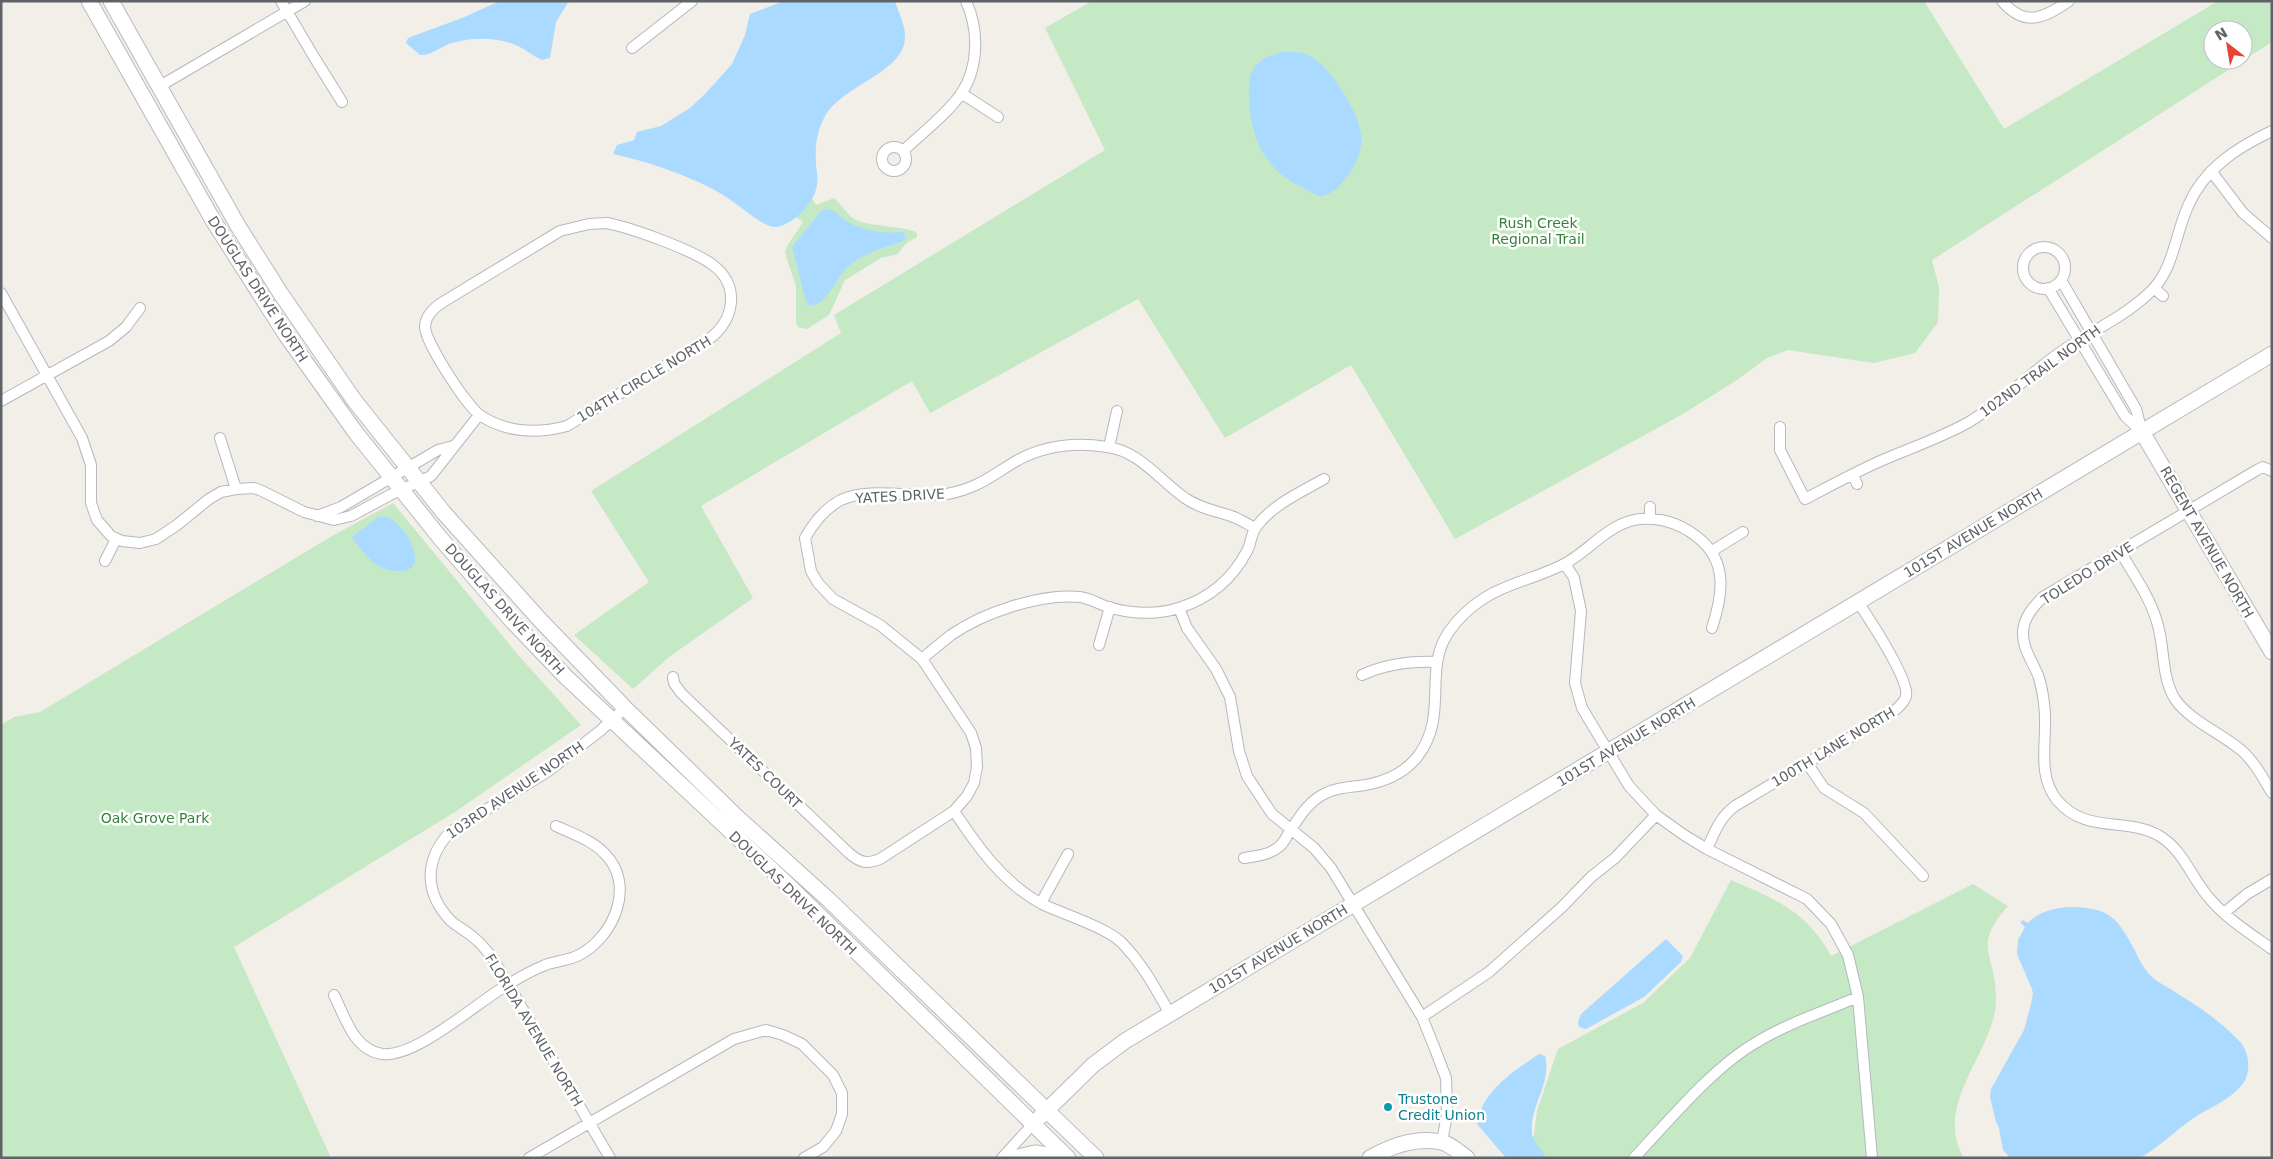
<svg xmlns="http://www.w3.org/2000/svg" width="2273" height="1159" font-family="'DejaVu Sans',sans-serif">
<style>
.green{fill:#c5e8c5;fill-rule:evenodd}
.water{fill:#aadaff}
.lines{fill:none;stroke-linecap:round;stroke-linejoin:round}
.street-casing{stroke:#b5b8bc;stroke-width:12}
.secondary-casing{stroke:#b6babf;stroke-width:17}
.street{stroke:#fff;stroke-width:10}
.secondary{stroke:#fff;stroke-width:15}
.culture-dot{fill:#0f9aa8;stroke:#fff;stroke-width:2}
.labels{text-anchor:middle;dominant-baseline:central;stroke-width:5;stroke-linejoin:round;paint-order:stroke}
.park-label{font-size:14px;fill:#348238;stroke:#fff}
.street-label{font-size:14px;fill:#5f6368;stroke:#fff}
.culture-label{font-size:14px;fill:#0d838f;stroke:#fff;text-anchor:start}
</style>
<rect width="100%" height="100%" fill="#f1efe8"/>
<path class="green" d="M1092 1H1924L2004 129 2218 1H2272V42L1932 260 1939 287 1938 322 1915 353 1874 363 1788 350 1767 358 1737 380 1683 414 1455 539 1351 365 1225 438 1138 299 930 413 912 381 701 506 753 598 669 657 633 689 574 635 649 582 591 491 841 333 834 315 1105 150 1045 28ZM2213 30H2243V60H2213Z
M812 198 816 205 834 198C841 204 848 216 856 220 872 227 907 226 917 233V237L906 243 898 254 881 258 845 280 829 315 807 329 798 327 796 322V286L785 253 787 246 803 222 796 217Z
M393 503 519 656 581 725 455 812 234 947 331 1158H1V725L14 717 40 712 332 536Z
M1731 880C1775 899 1808 912 1831 956L1973 884 2008 906C1971 947 1996 953 1996 998 1997 1050 1931 1103 1964 1158H1515L1534 1136 1537 1111 1558 1049 1643 1003 1690 958Z"/>
<path class="water" d="M500 1H569L556 22 550 58 542 60C533 56 526 50 518 46 498 37 473 37 452 43 442 46 431 56 420 55L406 43 408 38 462 18Z
M784 1H895C898 11 906 27 905 38 904 73 841 85 824 118 816 134 815 148 816 166 817 172 818 179 817 185 815 202 792 227 774 227 763 226 742 208 732 201 704 180 647 161 613 154L617 145 634 140 637 132 661 126 690 108 706 93 732 64 745 35 750 14Z
M1284 52C1293 52 1302 51 1310 56 1330 66 1358 111 1361 134 1363 147 1357 163 1350 173 1344 181 1332 196 1320 196 1314 195 1306 189 1300 186 1262 168 1249 132 1249 92 1249 83 1249 71 1257 64 1264 57 1275 54 1284 52Z
M826 209C836 210 838 216 846 221 864 231 883 234 903 232L906 238 903 241C884 248 858 254 844 271 835 282 824 308 808 305L805 298 792 247 821 211Z
M378 517C381 517 384 516 386 517 402 520 432 567 403 571 395 572 384 569 377 565 368 559 360 547 353 540L352 537Z
M2067 907C2106 907 2116 914 2134 949 2139 959 2144 970 2153 978 2160 984 2170 988 2178 994 2200 1007 2224 1024 2241 1043 2250 1054 2251 1074 2242 1085 2230 1100 2207 1109 2192 1119 2174 1132 2159 1147 2140 1158H2010L2003 1150 1999 1128 1996 1122 1990 1097 1991 1089 2024 1030 2030 1008 2033 994 2032 989 2017 954 2018 940 2025 927 2020 922 2023 920 2028 923C2038 912 2052 909 2067 907Z
M1666 939 1683 956 1681 962 1644 997 1586 1029 1579 1027 1578 1022 1581 1014Z
M1539 1054 1545 1056C1552 1084 1529 1106 1532 1134 1533 1142 1542 1150 1546 1158H1506L1477 1124C1481 1092 1514 1071 1539 1054Z"/>
<g class="lines">
<g class="street-casing">
<path id="street" d="M281 1 314 57 342 102
M2002 1C2025 28 2044 18 2069 1
M632 48 692 1
M160 86 305 1
M961 93 998 117
M882 159a12 12 0 1 1 24 0a12 12 0 1 1-24 0Z
M903 151C922 133 946 115 961 94 979 67 979 30 966 1
M2211 171 2243 213 2272 238
M607 223C632 228 693 250 713 265 741 286 734 321 709 339L567 426C537 434 508 433 481 416 468 408 424 341 425 326 426 315 435 307 443 302L560 231 589 224Z
M2023 268a21 21 0 1 1 42 0a21 21 0 1 1-42 0Z
M2061 280 2136 409 2142 432
M2048 288 2125 416 2142 432
M2154 288 2163 296
M1 293 82 438 91 465V503L97 520 111 536 122 541 140 543 156 539 177 525 209 499 221 492 236 489 254 488 262 491 304 512 334 520 351 516 390 495 431 476 479 415
M1 401 109 341 126 327 140 308
M1780 427V450L1805 499C1828 487 1852 474 1876 463 1907 449 1939 439 1969 422 2004 401 2031 372 2065 349 2092 331 2123 317 2147 295 2175 271 2174 235 2189 204 2205 168 2238 147 2272 131
M220 438 236 489
M1109 447 1117 411
M2272 471 2263 467 2257 470 2043 597C2033 607 2024 617 2023 632 2022 647 2032 661 2038 675 2041 684 2043 694 2044 704 2049 736 2035 773 2057 800 2085 834 2124 817 2158 835 2184 850 2191 878 2210 899 2227 919 2251 934 2272 949
M1853 475 1857 484
M317 516 341 507 438 450 453 446
M1650 519V507
M1712 551 1743 532
M2120 551C2133 574 2150 597 2157 622 2165 647 2161 677 2175 699 2190 721 2221 733 2241 750 2255 762 2263 778 2272 793
M105 561 116 539
M1565 564 1574 578 1581 611 1575 683 1582 708 1629 786 1656 815 1684 835 1707 849 1807 899 1831 924 1848 955 1858 997 1872 1158
M1179 608 1187 628 1216 669 1230 697 1239 751 1247 776 1272 814 1314 848 1331 868 1422 1017 1435 1049 1446 1078 1447 1114 1442 1142
M1099 645 1110 607
M922 659C931 651 941 643 951 635 983 613 1040 593 1080 597 1089 598 1099 604 1108 607 1130 614 1157 615 1179 608 1210 598 1232 580 1247 551 1251 544 1251 534 1256 527 1272 505 1301 492 1324 479
M1362 675C1386 664 1410 661 1436 662
M673 677 674 683 681 693 850 854C861 863 867 864 880 859L954 811 967 796 974 783 977 767 976 748 971 733 922 659 880 625 833 599 818 583 811 571 805 538C813 524 825 508 841 500 871 486 914 499 947 494 979 488 992 475 1018 460 1046 445 1076 442 1107 447 1140 451 1160 481 1185 498 1199 508 1216 511 1231 516 1240 519 1247 524 1255 528
M1807 763 1824 788 1864 813 1923 876
M954 811C977 846 1004 884 1042 904 1063 914 1105 927 1121 942 1142 963 1156 989 1170 1014
M1707 849C1714 833 1720 817 1735 806L1894 711C1899 707 1905 702 1906 696 1910 680 1868 617 1858 602
M1244 858C1256 856 1270 855 1280 846 1283 843 1286 838 1288 834 1299 818 1308 801 1326 793 1336 788 1348 787 1359 786 1382 783 1404 774 1418 756 1449 715 1423 671 1448 633 1458 618 1470 607 1486 597 1510 582 1541 577 1566 563 1590 550 1610 522 1640 519 1664 517 1684 525 1702 541 1728 565 1722 597 1712 628
M1041 903 1068 854
M2224 913 2247 894 2272 879
M334 995C345 1017 354 1050 382 1054 417 1058 478 1001 509 984 520 977 531 971 543 966 554 961 568 961 579 955 614 937 636 885 605 854 592 840 573 834 556 826
M1422 1017 1489 972 1562 907 1591 877 1615 858 1656 815
M529 1158 734 1039 766 1030 783 1035 802 1044 833 1075 842 1093V1114L836 1131 823 1147 804 1158
M610 1158 494 960C488 952 481 943 473 937 466 931 458 927 451 921 424 893 424 860 450 832L547 772 600 731 625 708
M1002 1158 1033 1124
M1634 1158C1669 1121 1713 1067 1757 1042 1788 1023 1825 1011 1858 997"/>
</g>
<g class="secondary-casing">
<path id="secondary" d="M89 1 214 222 286 335 356 433 441 539 513 622 566 677 786 883 1068 1158
M111 1 238 226 281 294 354 400 444 513 541 621 625 708 737 817 829 900 1096 1158
M2142 432 2272 652
M1040 1117 1093 1065 1125 1041 2272 354
M1014 1158 1035 1153 1067 1158
M1370 1158C1391 1146 1417 1137 1441 1142 1449 1143 1460 1153 1467 1158"/>
</g>
<use href="#street" class="street"/>
<use href="#secondary" class="secondary"/>
</g>
<circle class="culture-dot" cx="1388" cy="1107" r="5"/>
<g class="labels">
<g class="park-label">
<text x="1538" y="223">Rush Creek<tspan x="1538" dy="16">Regional Trail</tspan></text>
<text x="155" y="818">Oak Grove Park</text>
</g>
<g class="street-label">
<text transform="translate(258 289) rotate(57)">DOUGLAS DRIVE NORTH</text>
<text transform="translate(2040 371) rotate(-36)">102ND TRAIL NORTH</text>
<text transform="translate(644 379) rotate(-31)">104TH CIRCLE NORTH</text>
<text transform="translate(900 496) rotate(-3)">YATES DRIVE</text>
<text transform="translate(1973 533) rotate(-31)">101ST AVENUE NORTH</text>
<text transform="translate(2207 542) rotate(60)">REGENT AVENUE NORTH</text>
<text transform="translate(2087 573) rotate(-32)">TOLEDO DRIVE</text>
<text transform="translate(505 609) rotate(48)">DOUGLAS DRIVE NORTH</text>
<text transform="translate(1626 742) rotate(-31)">101ST AVENUE NORTH</text>
<text transform="translate(1833 747) rotate(-31)">100TH LANE NORTH</text>
<text transform="translate(765 773) rotate(44)">YATES COURT</text>
<text transform="translate(515 790) rotate(-34)">103RD AVENUE NORTH</text>
<text transform="translate(793 893) rotate(44)">DOUGLAS DRIVE NORTH</text>
<text transform="translate(1278 949) rotate(-31)">101ST AVENUE NORTH</text>
<text transform="translate(534 1030) rotate(59)">FLORIDA AVENUE NORTH</text>
</g>
<g class="culture-label">
<text x="1398" y="1099">Trustone<tspan x="1398" dy="16">Credit Union</tspan></text>
</g>
</g>
<rect width="2273" height="1159" fill="none" stroke="#5f6368" stroke-width="5"/>
<g transform="translate(2228 45) rotate(329)"><circle r="24" fill="#ffffff" stroke="#bfc1c3"/>
<path d="M0-4L9 19L0 12L-9 19Z" fill="#ea4335"/>
<text y="-8" font-size="14" font-weight="bold" text-anchor="middle" fill="#5f6368">N</text>
</g>
</svg>
